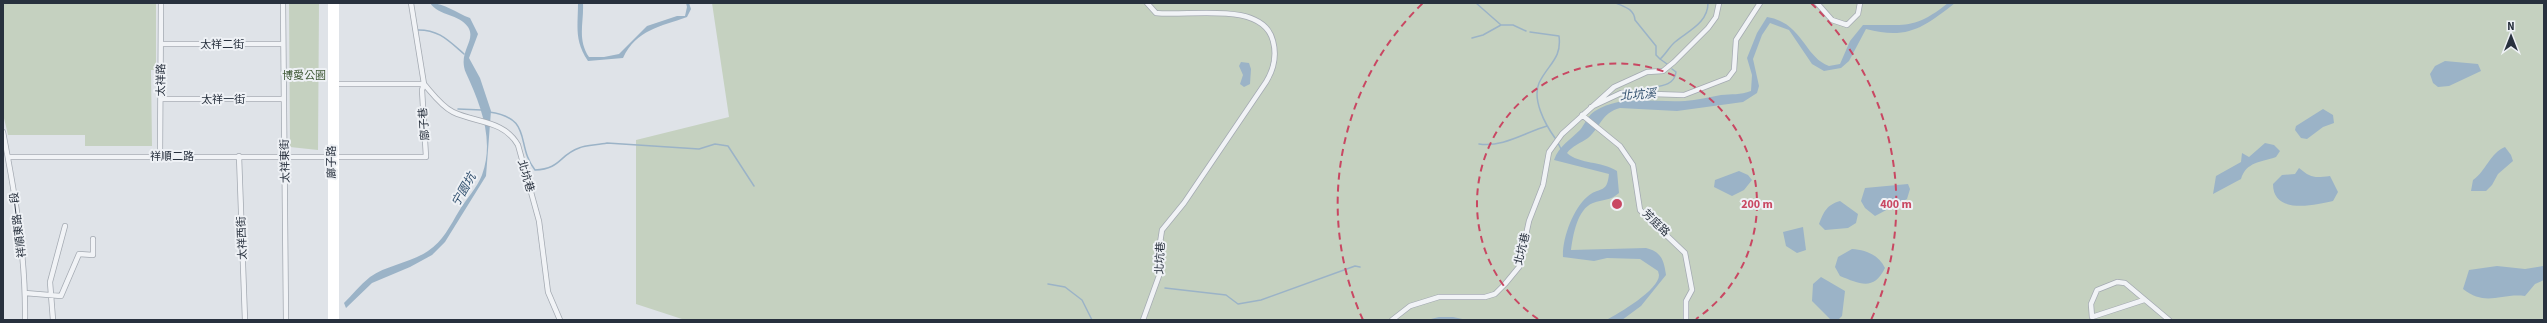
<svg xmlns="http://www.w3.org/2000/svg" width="2547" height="323" font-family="'Source Sans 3','Noto Sans TC',sans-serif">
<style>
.green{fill:#c5d1c0}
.water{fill:#9bb3c7}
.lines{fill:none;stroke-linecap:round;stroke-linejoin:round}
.stream{stroke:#9bb3c7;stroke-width:1.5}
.street-casing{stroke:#a4aab2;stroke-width:6}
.street{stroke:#f1f3f6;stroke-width:4.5}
.secondary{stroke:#fff;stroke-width:6}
.ring{fill:none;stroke:#c94762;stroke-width:2;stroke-dasharray:7 5}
.labels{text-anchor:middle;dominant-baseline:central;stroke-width:4;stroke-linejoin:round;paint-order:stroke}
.street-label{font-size:11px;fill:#28313e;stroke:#eef1f5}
.park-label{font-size:11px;fill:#3f5936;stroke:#eef1f5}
.water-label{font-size:12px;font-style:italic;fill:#345270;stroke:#eef1f5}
.centre{fill:#c94762;stroke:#eef1f5;stroke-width:2}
.ring-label{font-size:12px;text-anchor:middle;font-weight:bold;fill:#c94762;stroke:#eef1f5;stroke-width:4;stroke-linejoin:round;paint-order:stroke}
</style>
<rect width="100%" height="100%" fill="#dfe3e8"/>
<path class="green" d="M3 3H156V70H151L152 146H85V135H8L3 114Z
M289 3H319L318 150 290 147Z
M712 3H2544V320H685L636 304V140L729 117Z"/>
<path class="water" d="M430 3C445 3 456 13 470 18L478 34 469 58 480 78 491 111 486 176 445 242 432 255 410 267 372 283 346 308 344 303C352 295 360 285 370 277 387 265 410 263 428 251 443 241 450 226 459 211 466 199 477 188 482 175 495 139 480 104 466 73 457 52 477 41 468 27 459 14 439 16 430 3Z
M578 3H583C584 23 577 39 589 57H604L619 54 647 26 677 16H685L687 7 686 3H689L691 9 687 17C660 27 637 29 623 58L588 61C574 40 578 27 578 3Z
M1948 3H1955C1923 28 1907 40 1866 29L1849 61 1841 68 1824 71 1812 64 1789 30 1770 23 1762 35 1753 59 1759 86 1757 93 1743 102 1677 111 1620 108C1601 113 1601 127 1588 138 1581 143 1572 146 1567 153 1579 164 1601 161 1617 171L1619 193C1610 201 1603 199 1593 203 1577 209 1573 236 1571 250L1646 248C1662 252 1664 261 1666 275L1641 306 1622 320H1606C1618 314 1659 290 1659 275L1658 271 1640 259 1607 258 1594 261 1563 257C1562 239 1573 209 1587 197 1599 186 1607 195 1609 174L1554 160C1559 146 1570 140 1580 130 1585 124 1588 115 1595 111 1623 94 1654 103 1685 101 1697 100 1709 97 1721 95 1732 94 1740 95 1751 91L1752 75 1747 58 1757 33 1767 17C1803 23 1804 57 1829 66L1840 64 1850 41 1863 25C1904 24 1913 31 1948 3Z
M2445 61 2478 64 2481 71 2449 86 2438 87 2433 83 2430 74 2435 66Z
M1241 62 1249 63 1251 69 1250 84 1244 87 1240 84 1243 75 1239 66Z
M2323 109 2333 115 2334 123 2323 127 2307 139 2301 138 2295 130 2296 126Z
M2265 143 2274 145 2280 151 2276 157C2261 162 2246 162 2241 179L2213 194 2216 176 2241 162 2242 153 2249 157Z
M2505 147 2511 155 2513 161 2498 174 2492 185 2486 191H2471L2473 180C2486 171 2490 153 2505 147Z
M2299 168C2311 178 2314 178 2330 176L2338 192 2333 201C2315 205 2273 215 2273 184L2282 175 2295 174Z
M1739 171 1748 175 1752 180 1744 190 1732 196 1714 187 1715 180Z
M1908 184 1910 189 1907 199 1875 216 1865 208 1861 201 1865 188Z
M1840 201 1858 214 1856 223 1848 228 1825 230 1819 224C1824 211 1827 205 1840 201Z
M1803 227 1806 250 1797 253 1786 246 1783 232Z
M1852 249C1866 250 1879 255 1885 268 1874 291 1860 284 1840 276L1835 267 1838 257Z
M2497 266 2525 269 2543 266 2544 280 2535 284 2525 296C2500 293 2486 307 2463 289L2469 270Z
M1821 277 1845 291 1842 316 1838 320H1831L1812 301 1813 284Z
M1439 317H1453L1467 320H1427Z"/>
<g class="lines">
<path class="stream" d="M1476 3 1501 25H1513L1526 31
M1616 3C1625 7 1634 9 1635 20L1656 46V55L1660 59
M416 30C438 29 448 40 464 54
M1530 32 1559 36C1562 59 1548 64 1539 83 1532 100 1545 124 1555 138
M1472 38 1483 35 1501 25
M1667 64 1660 59C1666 54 1669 47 1675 42 1688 31 1708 23 1708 3
M1638 91C1651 85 1674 90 1676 72L1672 69
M1628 101 1633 94
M458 109 482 110
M489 112C534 118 515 145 535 170 561 169 559 155 579 148 585 145 598 145 607 143L699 149 715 144 728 146 754 186
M1558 143 1561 149
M1479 144C1502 148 1526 132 1547 126
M1048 284 1065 287 1082 300 1092 320
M1165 288 1226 295 1238 304 1261 300 1355 266 1360 267"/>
<g class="street-casing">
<path id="street" d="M283 3 286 320
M1817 3 1832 20 1847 25 1858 14 1860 3
M161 44H283
M334 84H424
M424 84C432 93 441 106 453 112 476 123 504 120 518 145L539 221 548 292 560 320
M161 99H284
M1591 107 1621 93 1684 95 1728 78 1734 70 1736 40 1760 3
M1582 115 1620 146 1633 165 1640 210 1685 253 1692 290 1686 301V320
M3 132C15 194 26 257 25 320
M160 156 161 3
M239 156 245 320
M8 157H426L422 90 424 84 411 3
M25 293 61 296 79 254 93 255V239
M2144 300 2092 317 2091 304 2097 290 2117 282 2125 283 2169 320
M53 320 50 282 65 226
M1143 320 1160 273V243L1162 230 1184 203 1266 82C1274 69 1277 56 1273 41 1263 0 1188 17 1156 13L1147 3
M1392 320 1410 306 1439 297H1485L1495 294 1505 284 1519 267 1529 221 1543 185 1549 152 1562 134 1614 87 1647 72 1663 71 1674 62 1708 28 1716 17 1719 3"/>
</g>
<use href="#street" class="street"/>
<path class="secondary" d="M331 320V3
M336 320V3"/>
</g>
<g class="ring">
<path d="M1538 319A140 140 0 1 1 1696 319"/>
<path d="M1363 320A279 279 0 0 1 1423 3M1811 3A279 279 0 0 1 1871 320"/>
</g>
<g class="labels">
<g class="street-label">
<text x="222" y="44">太祥二街</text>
<text transform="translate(161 80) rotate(-89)">太祥路</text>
<text x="223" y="99">太祥一街</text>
<text transform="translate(424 124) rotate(-94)">廍子巷</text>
<text x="172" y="156">祥順二路</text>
<text transform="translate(285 161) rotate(-91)">太祥東街</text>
<text transform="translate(331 162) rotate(-90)">廍子路</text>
<text transform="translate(526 176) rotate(74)">北坑巷</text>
<text transform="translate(1656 223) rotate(44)">芳庭路</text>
<text transform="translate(18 225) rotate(-97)">祥順東路一段</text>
<text transform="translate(242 238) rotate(-92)">太祥西街</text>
<text transform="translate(1522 249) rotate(-76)">北坑巷</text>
<text transform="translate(1160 258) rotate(-87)">北坑巷</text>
</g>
<g class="park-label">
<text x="304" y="75">博愛公園</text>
</g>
<g class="water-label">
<text transform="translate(1638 95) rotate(-4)">北坑溪</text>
<text transform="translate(464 190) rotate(-60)">宁園坑</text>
</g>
</g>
<circle cx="1617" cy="204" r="6" class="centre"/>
<g class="ring-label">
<text x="1757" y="208">200 m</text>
<text x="1896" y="208">400 m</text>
</g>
<rect width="2547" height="323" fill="none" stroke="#28313e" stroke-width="8"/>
<g transform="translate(2511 36)" stroke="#eef1f5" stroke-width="3" paint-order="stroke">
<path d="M0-3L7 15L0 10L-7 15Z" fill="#28313e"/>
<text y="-6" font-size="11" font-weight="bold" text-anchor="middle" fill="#28313e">N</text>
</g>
</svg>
